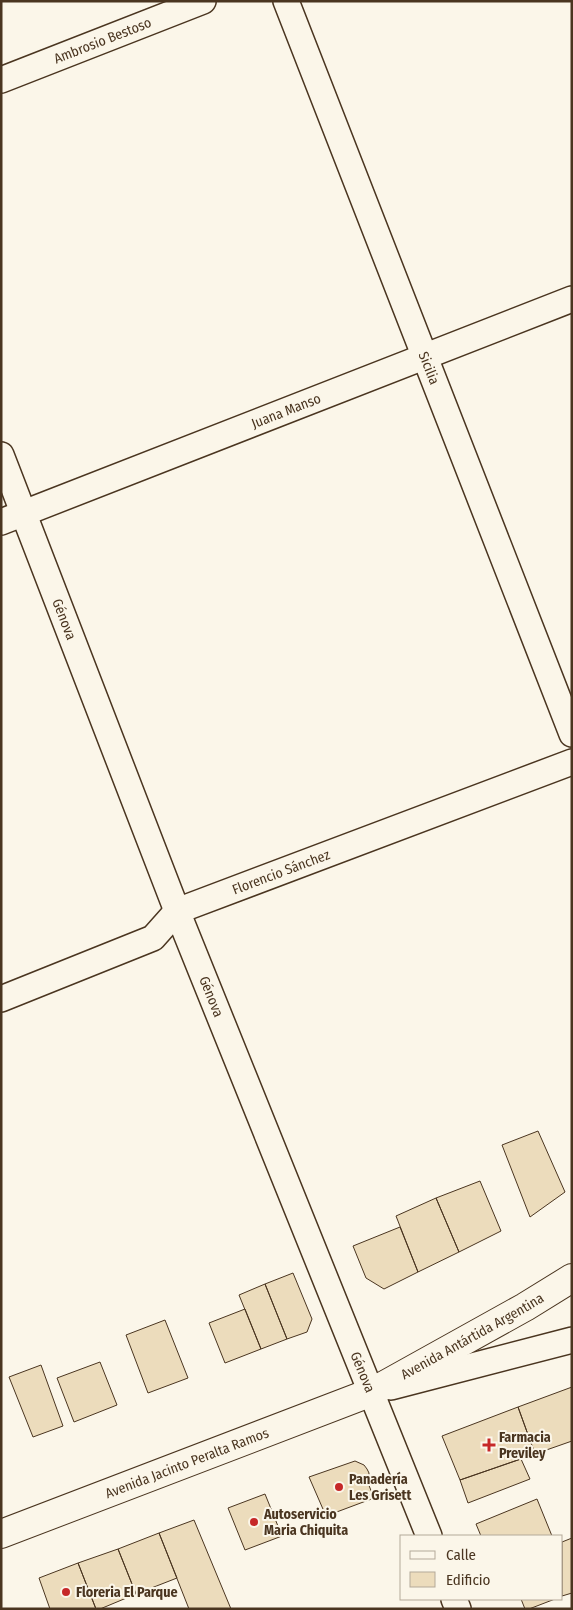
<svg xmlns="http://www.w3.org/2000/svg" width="573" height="1610" font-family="'Fira Sans Condensed',sans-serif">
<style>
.building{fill:#ecdcbc;stroke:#4a3520}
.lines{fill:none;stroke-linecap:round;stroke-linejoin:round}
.minor-casing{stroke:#4a3520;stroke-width:28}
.secondary-casing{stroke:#4a3520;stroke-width:30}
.minor{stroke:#fbf6e9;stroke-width:25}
.secondary{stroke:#fbf6e9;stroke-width:28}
.poi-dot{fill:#c62828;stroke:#fbf6e9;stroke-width:2}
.labels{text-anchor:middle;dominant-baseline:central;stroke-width:4;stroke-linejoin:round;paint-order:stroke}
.street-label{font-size:14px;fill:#4a3520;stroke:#fbf6e9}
.poi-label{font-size:14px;font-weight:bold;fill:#4a3520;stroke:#fbf6e9;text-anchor:start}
</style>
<rect width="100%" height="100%" fill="#fbf6e9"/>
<path class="building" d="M538 1131 565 1192 530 1217 502 1145Z
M480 1181 501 1231 459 1252 436 1198Z
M436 1198 459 1252 418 1272 396 1216Z
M400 1227 418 1272 384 1289 366 1278 353 1246Z
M293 1273 312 1319 307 1332 287 1339 265 1284Z
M265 1284 287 1339 261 1349 239 1295Z
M245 1309 261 1349 225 1363 209 1323Z
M165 1320 188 1378 148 1393 126 1335Z
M100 1362 117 1405 74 1422 57 1378Z
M41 1365 63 1426 33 1437 9 1377Z
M572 1387V1441L535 1454 518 1407Z
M518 1407 535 1454 460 1480 442 1436Z
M521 1459 530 1479 468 1503 460 1480Z
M355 1461 364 1465 367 1469 369 1473 368 1483 374 1498 326 1516 309 1477Z
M265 1494 282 1536 245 1550 228 1508Z
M537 1499 552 1536H481L476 1524Z
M194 1520 231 1609H189L159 1533Z
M159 1533 177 1578 136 1594 118 1549Z
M572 1538V1593L562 1596V1542Z
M118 1549 136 1594 100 1609H96L78 1563Z
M78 1563 96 1609H50L39 1578Z
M521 1599H555L529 1609H525Z"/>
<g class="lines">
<g class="minor-casing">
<g id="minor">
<path id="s1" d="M286 1 572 734"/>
<path id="s2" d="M1 80 203 1"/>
<path id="s3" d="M1 455 177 911 429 1536"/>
<path id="s4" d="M1 522 572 299"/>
<path id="s5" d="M1 999 153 938 177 911 572 762"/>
<path d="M391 1387 572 1340"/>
<path d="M454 1599 458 1609"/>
</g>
</g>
<g class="secondary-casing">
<g id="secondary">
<path id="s6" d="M1 1534 372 1392 525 1307 572 1278"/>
</g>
</g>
<use href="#minor" class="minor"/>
<use href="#secondary" class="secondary"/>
</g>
<g class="poi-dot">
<path d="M486.5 1437.5h5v5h5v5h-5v5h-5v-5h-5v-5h5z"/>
<circle cx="339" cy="1487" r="5"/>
<circle cx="254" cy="1522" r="5"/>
<circle cx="66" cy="1592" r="5"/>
</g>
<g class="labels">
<g class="street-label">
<text stroke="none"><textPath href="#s2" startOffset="109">Ambrosio Bestoso</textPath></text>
<text stroke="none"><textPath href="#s1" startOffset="394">Sicilia</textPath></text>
<text stroke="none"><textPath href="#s4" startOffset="306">Juana Manso</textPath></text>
<text stroke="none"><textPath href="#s3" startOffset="176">Génova</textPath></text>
<text stroke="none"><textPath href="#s5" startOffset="311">Florencio Sánchez</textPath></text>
<text stroke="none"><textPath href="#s3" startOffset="581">Génova</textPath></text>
<text stroke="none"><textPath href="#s6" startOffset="512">Avenida Antártida Argentina</textPath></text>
<text stroke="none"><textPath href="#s3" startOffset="986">Génova</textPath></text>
<text stroke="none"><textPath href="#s6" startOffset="199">Avenida Jacinto Peralta Ramos</textPath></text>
</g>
<g class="poi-label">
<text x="499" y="1437">Farmacia<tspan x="499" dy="16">Previley</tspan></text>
<text x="349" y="1479">Panadería<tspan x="349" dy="16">Les Grisett</tspan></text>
<text x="264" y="1514">Autoservicio<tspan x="264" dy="16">Maria Chiquita</tspan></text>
<text x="76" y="1592">Floreria El Parque</text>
</g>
</g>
<rect width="573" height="1610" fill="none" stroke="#4a3520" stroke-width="5"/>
<rect x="400" y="1535" width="162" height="65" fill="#fbf6e9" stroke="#b4a999"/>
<rect x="410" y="1551" width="25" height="8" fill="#fbf6e9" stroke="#b4a999"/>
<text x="446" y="1560" font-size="15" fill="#4a3520">Calle</text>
<rect x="410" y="1572" width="25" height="15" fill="#ecdcbc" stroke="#b4a999"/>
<text x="446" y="1585" font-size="15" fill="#4a3520">Edificio</text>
</svg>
